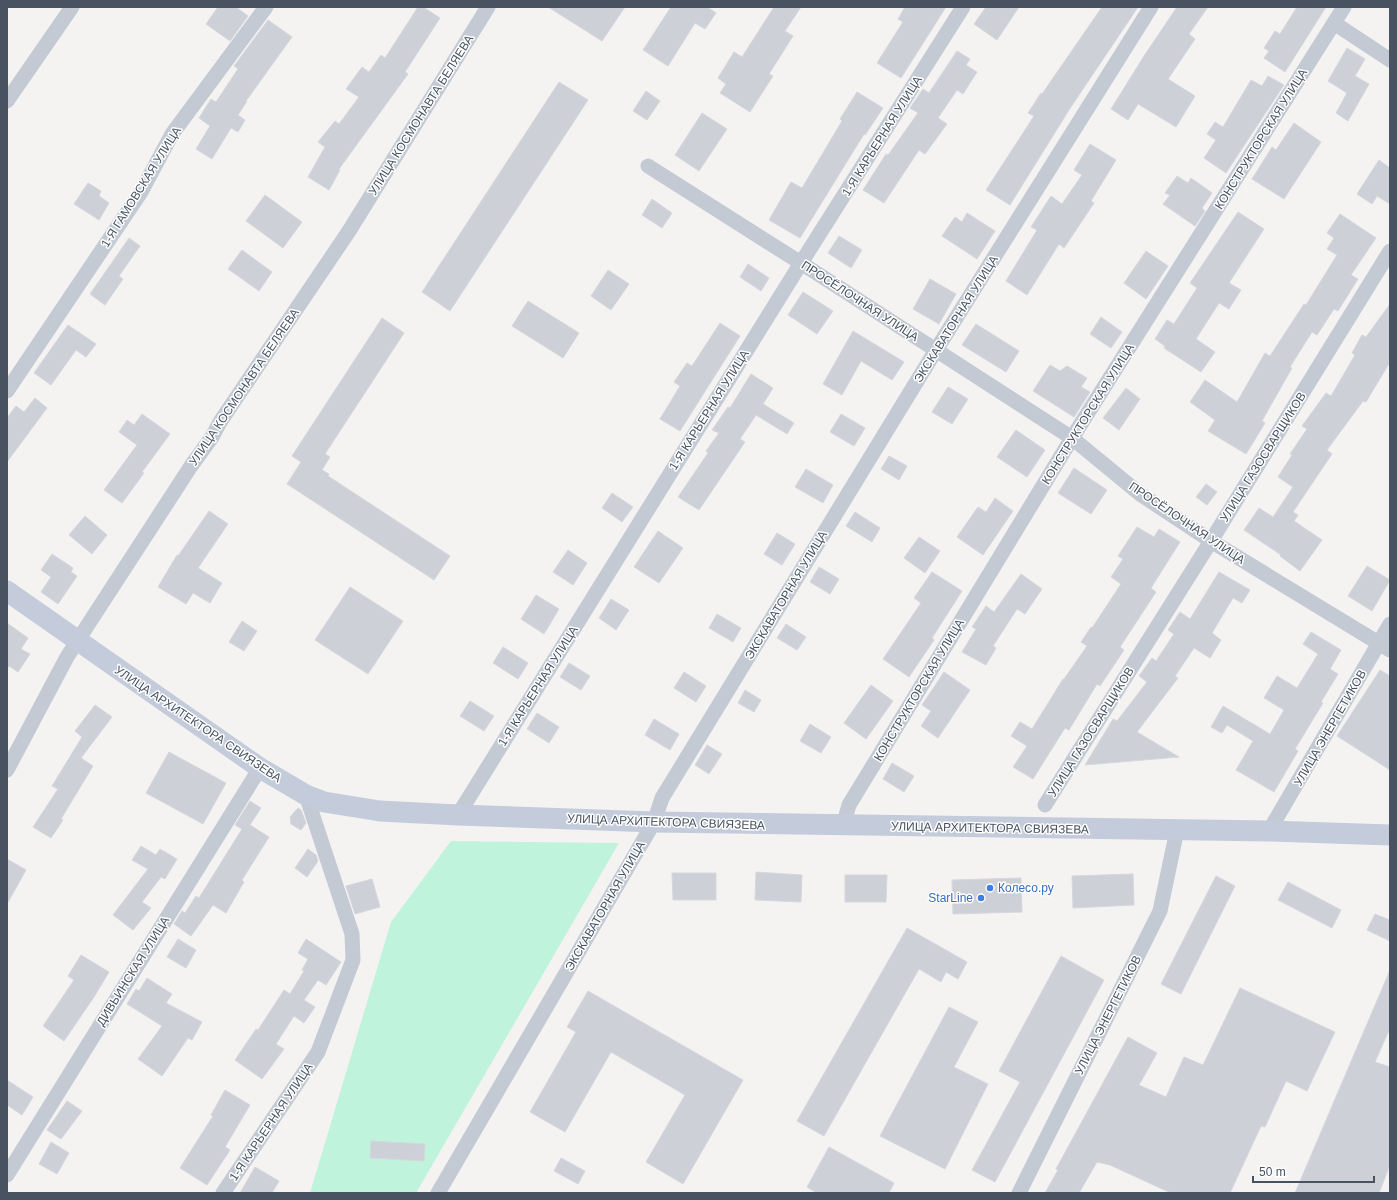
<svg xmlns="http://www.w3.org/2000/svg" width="1397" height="1200" font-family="Helvetica,sans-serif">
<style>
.green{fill:#c0f3dc}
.building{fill:#ced0d8;stroke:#d6d7de}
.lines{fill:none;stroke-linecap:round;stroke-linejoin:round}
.street{stroke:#c3cad4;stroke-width:15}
.secondary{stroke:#c4ccdb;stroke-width:21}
.shop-dot{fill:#3f7fe0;stroke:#fff;stroke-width:1.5}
.labels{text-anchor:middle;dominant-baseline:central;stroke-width:3;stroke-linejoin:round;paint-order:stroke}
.street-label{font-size:12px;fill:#485261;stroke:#fff}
.shop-label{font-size:12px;fill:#366cbe;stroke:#fff;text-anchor:start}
</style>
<rect width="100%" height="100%" fill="#f4f3f2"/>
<path class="green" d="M451 841 619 843 416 1193H310L391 922Z"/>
<path class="building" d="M218 7H236L248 16 230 41 206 24Z
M418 7H423L440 18 405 72 408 74 339 169 340 170 329 190 308 177 325 147 318 142 335 121 339 124 359 97 346 89 362 67 369 72 381 55 385 58Z
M548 7H625L602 41Z
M671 7H707L716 13 705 29 695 23 668 66 643 50Z
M774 7H801L785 31 793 36 769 74 773 76 750 112 720 93 726 84 718 78 734 52 742 57Z
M905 7H946L901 78 877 63 903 22 898 19Z
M986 7H1019L997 40 974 24Z
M1102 7H1138L1069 110 1010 205 986 190 1034 116 1028 113 1041 93 1042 94Z
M1177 7H1208L1189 34 1195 39 1168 79 1195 96 1176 127 1138 104 1128 120 1111 109 1144 56Z
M1297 7H1326L1285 72 1264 58 1269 51 1264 48 1275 31 1280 34Z
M268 20 292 37 246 101H247L238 115 245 120 238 132 231 128 212 159 196 149 210 126 199 118 211 99 216 102 238 69 234 66Z
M1347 48 1365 59 1355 76 1369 84 1348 121 1336 113 1347 93 1328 81Z
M957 51 970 59 966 65 977 72 963 94 957 90 938 118 947 124 925 154 919 150 884 203 863 190 886 154 888 155 918 113 910 108 923 89 929 93Z
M1268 76 1284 85 1226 173 1204 158 1216 140 1207 134 1215 122 1223 127 1251 80 1262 86Z
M559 82 588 100 450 311 422 292Z
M646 91 660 101 647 120 633 111Z
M857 92 883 108 865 135 864 134 800 238 769 220 791 182 802 188 842 121 840 119Z
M702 113 727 129 699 171 675 155Z
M1294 123 1321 142 1284 199 1252 179 1272 147 1276 150Z
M1090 144 1116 160 1091 201 1094 203 1064 248 1059 244 1027 295 1006 281 1037 230 1031 227 1051 196 1062 204 1082 175 1074 170Z
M1379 160 1390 168V204L1377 196 1372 204 1357 194Z
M1177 176 1188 183 1191 178 1212 193 1202 208 1205 211 1195 226 1163 204 1170 195 1165 193Z
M88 183 101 191 99 196 109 203 99 220 74 204Z
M265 195 302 222 283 248 246 221Z
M652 199 672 213 662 228 642 215Z
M1238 212 1264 229 1229 283 1241 290 1229 309 1219 303 1196 339 1215 352 1201 372 1164 348 1165 346 1155 339 1167 320 1174 324 1197 288 1190 283Z
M967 213 995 231 977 259 942 236 955 217 962 222Z
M1340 214 1376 238 1351 275 1358 279 1338 311 1334 309 1317 335 1312 332 1290 367 1292 368 1262 421 1265 423 1246 454 1208 431 1215 420 1190 402 1205 380 1237 402 1265 353 1270 356 1304 304 1306 305 1337 255 1327 249 1334 238 1327 233Z
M839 236 862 250 851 268 828 253Z
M129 238 140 246 119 276 123 279 105 305 90 294Z
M242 250 272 272 259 291 228 269Z
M1146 251 1168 266 1146 299 1124 283Z
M748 264 769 278 761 291 740 277Z
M608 270 629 284 611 310 591 296Z
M930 279 956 294 939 324 913 309Z
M803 292 833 311 817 334 788 315Z
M528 301 579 333 563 358 512 326Z
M1390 304V362L1366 402 1363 401 1327 450 1332 454 1293 512 1298 515 1294 521 1322 540 1300 571 1280 556 1281 555 1244 530 1259 508 1273 517 1293 487 1278 477 1292 455 1290 454 1307 429 1302 426 1326 393 1331 396 1355 355 1352 353 1362 335 1366 337Z
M1101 317 1122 332 1111 348 1090 334Z
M382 318 404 333 325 454 330 457 322 470 329 474 328 476 450 556 434 580 287 484 301 462 292 456Z
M720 323 740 336 680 431 660 419 680 386 674 382 687 363 692 366Z
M976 324 1019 351 1006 372 962 345Z
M68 325 96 344 86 357 76 350 51 385 34 373Z
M853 331 904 362 892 380 861 361 842 395 823 384Z
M1050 365 1060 371 1067 366 1087 378 1081 387 1090 392 1074 417 1033 391Z
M751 374 773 388 763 404 794 423 787 434 756 415 740 439 745 442 699 510 678 497 708 453 706 451 719 433 712 430 728 407 730 408Z
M948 387 968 399 952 424 932 412Z
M1126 388 1140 399 1119 430 1103 418Z
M35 398 47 408 7 462V418L16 406 24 412Z
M142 414 170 434 142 472 144 473 122 503 104 490 137 445 119 432 127 420 134 425Z
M841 414 865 428 854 446 830 432Z
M1016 430 1045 450 1027 477 997 457Z
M889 456 907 466 899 480 881 469Z
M1074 468 1107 490 1091 514 1058 493Z
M806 469 833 485 823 503 795 487Z
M1206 484 1217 492 1207 505 1196 497Z
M612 493 633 507 622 522 602 508Z
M995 498 1013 511 983 555 957 537 978 507 986 512Z
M209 511 228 524 198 568 222 583 210 603 193 593 186 604 158 587 177 555 178 556Z
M855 512 880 528 872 542 846 526Z
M85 516 107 535 92 554 69 535Z
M1137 527 1154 537 1159 529 1180 542 1151 588 1156 592 1120 647 1124 650 1100 686 1097 684 1069 730 1065 728 1033 779 1013 767 1027 746 1011 736 1020 722 1032 729 1063 679H1064L1087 646 1081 642 1091 627 1092 628 1121 584 1111 577 1123 559 1118 556Z
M658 531 683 548 659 583 634 567Z
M777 533 795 544 782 565 764 554Z
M919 537 940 551 925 573 904 558Z
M568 550 587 563 573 585 553 572Z
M52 554 73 568 71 572 77 576 58 604 41 592 51 577 41 570Z
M1367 566 1390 580 1372 611 1348 596Z
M819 567 839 579 830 594 810 582Z
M932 572 962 591 932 638 934 640 909 677 883 659 921 603 914 598Z
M1219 572 1250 590 1242 603 1233 598 1212 633 1221 640 1210 658 1194 648 1175 676 1178 678 1137 732 1179 757 1085 765 1113 719 1117 721 1147 682 1139 676 1152 658 1156 661 1174 634 1168 630 1180 612 1190 619Z
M1021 574 1042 589 1025 614 1017 609 993 646 996 648 986 665 962 652 976 629 972 627 986 606 994 612Z
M350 587 403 621 368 674 315 640Z
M536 595 559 609 544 634 521 619Z
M611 599 629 610 616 630 599 618Z
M717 614 741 628 733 642 709 628Z
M242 621 257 631 244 651 229 642Z
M7 623 28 638 21 649 30 654 18 672 9 666 7 669Z
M786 624 806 637 797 650 777 638Z
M1311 632 1341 650 1330 669 1338 674 1321 702 1323 703 1295 749 1298 751 1274 792 1236 770 1253 741 1227 725 1222 733 1211 727 1223 706 1270 734 1284 710 1264 698 1277 676 1297 688 1318 654 1303 644Z
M503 647 528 663 518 679 493 663Z
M569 663 590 676 581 690 560 677Z
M1380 670 1390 676V770L1337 736Z
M684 672 706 686 696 702 674 688Z
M944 672 970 690 938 738 921 726 931 711 922 705Z
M871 685 893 701 866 739 844 723Z
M745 690 761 700 754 712 738 703Z
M470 701 494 716 484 731 460 716Z
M95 705 112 717 81 758 93 766 61 819 63 820 51 838 33 827 58 789 52 786 82 737 75 731Z
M537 713 559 727 549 743 527 729Z
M654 719 679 734 670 750 645 735Z
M810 724 831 737 821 753 800 741Z
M707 745 722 754 709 774 695 765Z
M169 752 226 783 203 824 146 793Z
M892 763 914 776 904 792 883 779Z
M250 801 261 808 250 825 269 837 242 880 244 882 226 913 213 905 191 936 174 924 182 911 185 913 196 896 199 898 242 829 235 825Z
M298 808 301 810 306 823 301 830 291 824 290 817Z
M141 846 156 855 160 849 177 859 165 879 161 877 142 902 151 908 133 930 113 915 148 869 132 860Z
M308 849 316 855 318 861 307 877 295 868Z
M7 859 26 870 7 904Z
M756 872 802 875 801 902 755 900Z
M672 873H716V900H673Z
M1133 874 1134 905 1073 908 1072 876Z
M845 875H887L886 902H845Z
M1216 876 1235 886 1181 994 1161 984Z
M1021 878 1022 912 953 914 952 880Z
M372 879 380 907 355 914 346 886Z
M1288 882 1341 910 1332 928 1278 900Z
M1375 914 1390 920V941L1367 930Z
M907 928 967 962 958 979 946 972 941 982 919 969 824 1136 797 1121Z
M178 939 196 950 186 968 167 957Z
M306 939 341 962 326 985 318 980 304 1000 315 1007 304 1023 294 1016 276 1044 284 1049 262 1079 235 1060 256 1029 258 1030 284 990 290 994 304 971 302 970 308 959 298 953Z
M81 955 109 972 94 997 64 1041 43 1026 74 980 68 976Z
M1061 956 1104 980 995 1182 972 1170 1020 1082 999 1071Z
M1390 970V1028L1375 1062 1390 1067V1165L1379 1193H1295Z
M147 978 172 994 166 1003 202 1022 192 1040 188 1038 162 1076 138 1059 162 1026 127 1004 136 989 139 991Z
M1240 988 1335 1032 1307 1091 1286 1081 1265 1127 1261 1126 1230 1193H1171L1110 1165 1097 1162 1079 1193H1045L1058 1170 1056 1169 1128 1037 1157 1053 1139 1085 1166 1097 1184 1057 1203 1065Z
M588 991 743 1080 683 1184 646 1162 685 1095 611 1052 565 1132 530 1112 576 1032 567 1027Z
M949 1007 978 1022 954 1067 988 1084 945 1169 880 1136Z
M7 1080 33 1097 22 1115 7 1105Z
M225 1090 250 1105 225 1147 230 1150 207 1185 180 1168 213 1116 211 1115Z
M67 1101 82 1111 61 1139 47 1130Z
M371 1141 425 1144 424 1161 370 1158Z
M51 1142 69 1153 57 1174 39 1164Z
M829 1147 894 1183 889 1193H817L807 1187Z
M561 1158 585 1171 578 1184 554 1171Z
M255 1167 279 1181 272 1193H240Z"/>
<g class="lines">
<path class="street" d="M1334 23 1390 60
M7 101 72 7
M648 166 801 263 1072 438 1140 494 1211 541 1390 650
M7 391 141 192 172 134 266 7
M7 770 67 657 191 466 212 437 220 422 349 231 488 7
M1045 805 1211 541 1390 251
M458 815 801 263 963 7
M843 826 849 805 1072 438 1344 7
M1269 831 1390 624
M7 1175 260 768
M223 1193 318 1052 353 960 352 934 306 795
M438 1193 654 822 662 798 936 350 1151 7
M1019 1193 1160 911 1177 830"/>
<path class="secondary" d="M7 591 260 768 306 795 324 802 380 811 458 815 654 822 1269 831 1390 835"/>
</g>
<g class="shop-dot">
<circle cx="990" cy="888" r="4"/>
<circle cx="981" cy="898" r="4"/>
</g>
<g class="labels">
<g class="street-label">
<text transform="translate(421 115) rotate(-58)">УЛИЦА КОСМОНАВТА БЕЛЯЕВА</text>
<text transform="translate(882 136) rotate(-58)">1-Я КАРЬЕРНАЯ УЛИЦА</text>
<text transform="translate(1261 139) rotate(-58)">КОНСТРУКТОРСКАЯ УЛИЦА</text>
<text transform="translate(141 187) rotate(-58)">1-Я ГАМОВСКАЯ УЛИЦА</text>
<text transform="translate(860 301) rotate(33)">ПРОСЁЛОЧНАЯ УЛИЦА</text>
<text transform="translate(956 319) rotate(-58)">ЭКСКАВАТОРНАЯ УЛИЦА</text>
<text transform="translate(244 387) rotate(-56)">УЛИЦА КОСМОНАВТА БЕЛЯЕВА</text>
<text transform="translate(709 410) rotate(-58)">1-Я КАРЬЕРНАЯ УЛИЦА</text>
<text transform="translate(1088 414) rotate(-58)">КОНСТРУКТОРСКАЯ УЛИЦА</text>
<text transform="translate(1263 457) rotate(-58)">УЛИЦА ГАЗОСВАРЩИКОВ</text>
<text transform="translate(1187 523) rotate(34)">ПРОСЁЛОЧНАЯ УЛИЦА</text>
<text transform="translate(786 595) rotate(-59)">ЭКСКАВАТОРНАЯ УЛИЦА</text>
<text transform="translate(538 686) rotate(-58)">1-Я КАРЬЕРНАЯ УЛИЦА</text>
<text transform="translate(919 690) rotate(-59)">КОНСТРУКТОРСКАЯ УЛИЦА</text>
<text transform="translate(198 724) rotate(34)">УЛИЦА АРХИТЕКТОРА СВИЯЗЕВА</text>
<text transform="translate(1330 728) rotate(-60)">УЛИЦА ЭНЕРГЕТИКОВ</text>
<text transform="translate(1091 732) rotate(-58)">УЛИЦА ГАЗОСВАРЩИКОВ</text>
<text transform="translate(666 822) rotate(2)">УЛИЦА АРХИТЕКТОРА СВИЯЗЕВА</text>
<text transform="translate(990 828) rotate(1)">УЛИЦА АРХИТЕКТОРА СВИЯЗЕВА</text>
<text transform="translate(605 906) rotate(-60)">ЭКСКАВАТОРНАЯ УЛИЦА</text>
<text transform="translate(133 971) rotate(-58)">ДИВЬИНСКАЯ УЛИЦА</text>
<text transform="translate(1108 1015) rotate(-63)">УЛИЦА ЭНЕРГЕТИКОВ</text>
<text transform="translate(271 1122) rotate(-56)">1-Я КАРЬЕРНАЯ УЛИЦА</text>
</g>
<g class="shop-label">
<text x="998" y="888">Колесо.ру</text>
<text x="973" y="898" text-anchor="end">StarLine</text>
</g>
</g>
<rect width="1397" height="1200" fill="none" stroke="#485261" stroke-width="16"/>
<path d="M1253 1176v6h121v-6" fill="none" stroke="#485261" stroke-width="2"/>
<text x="1259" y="1176" font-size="12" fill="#485261" stroke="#ffffff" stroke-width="3" paint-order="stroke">50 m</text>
</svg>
